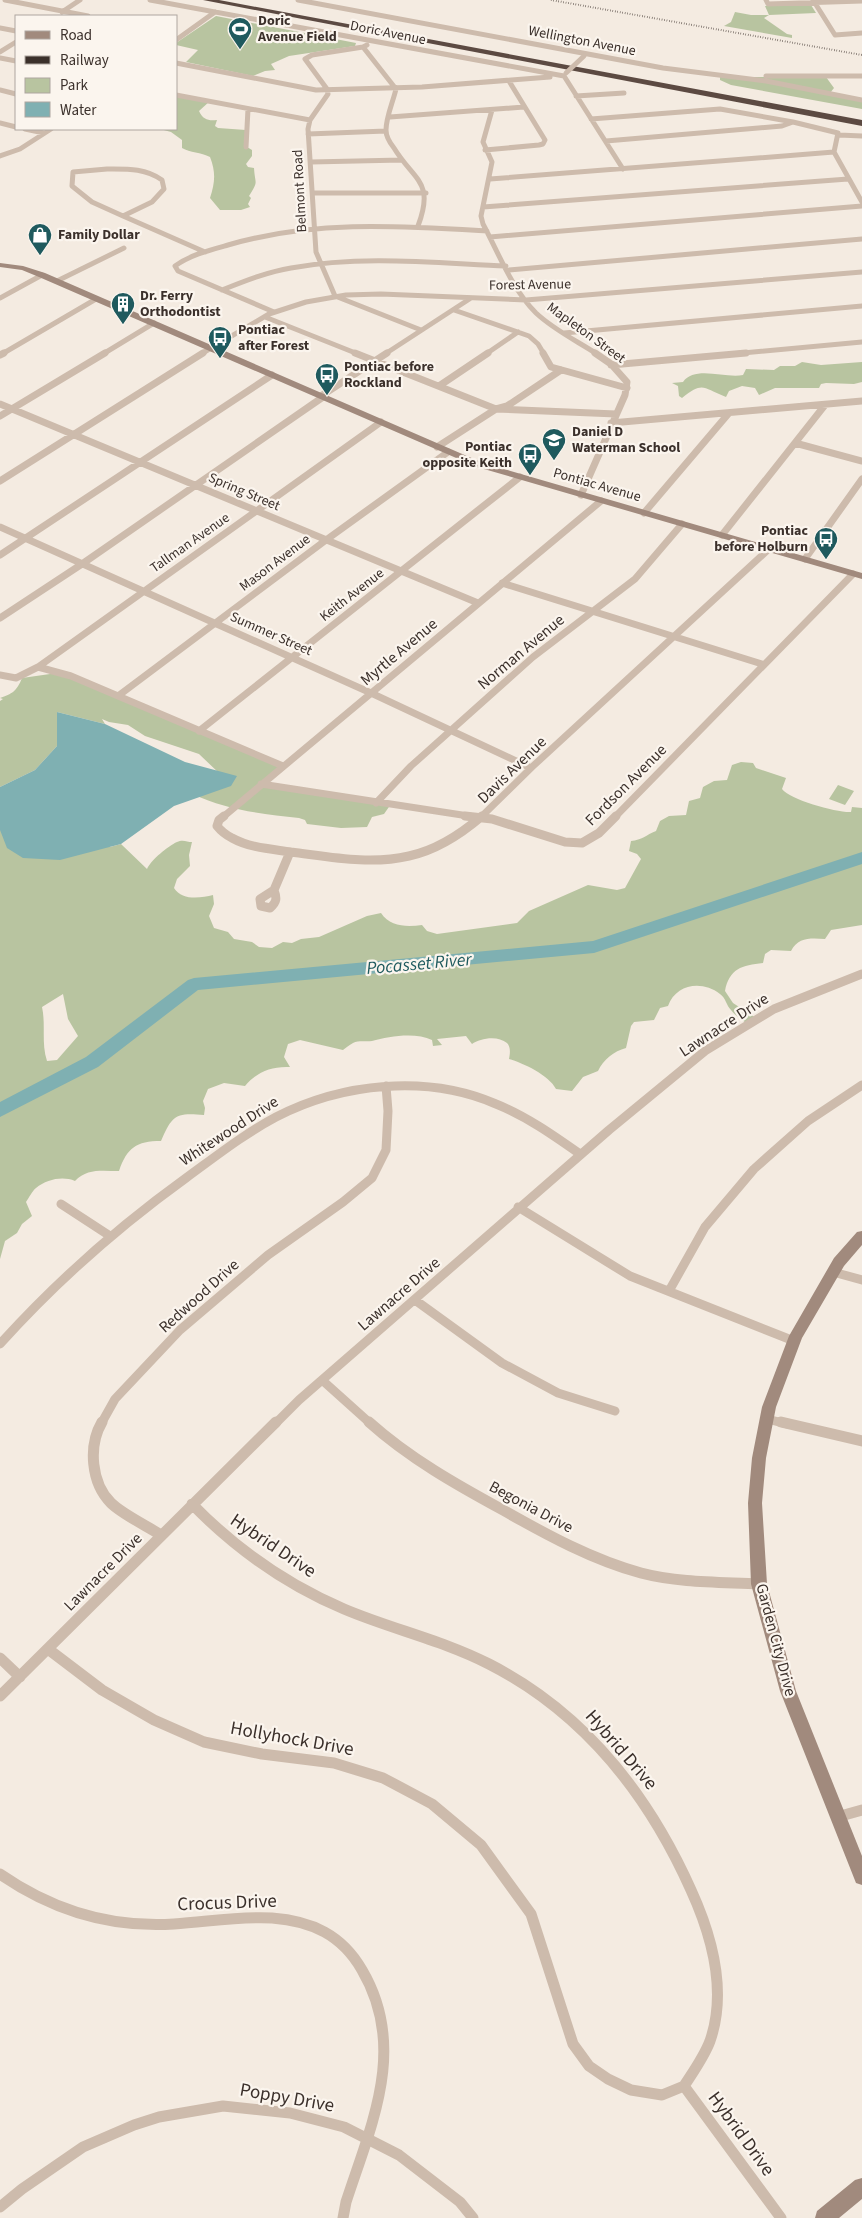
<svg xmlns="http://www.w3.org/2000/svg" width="862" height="2218" font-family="'Source Sans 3',sans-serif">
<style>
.green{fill:#b8c4a0;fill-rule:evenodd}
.water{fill:#7fb0b2}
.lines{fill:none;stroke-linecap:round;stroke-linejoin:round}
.river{fill:#7fb0b2;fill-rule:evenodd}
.street-far3{stroke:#cdbbac;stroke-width:5}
.street-far2{stroke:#cdbbac;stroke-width:7}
.street-far1{stroke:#cdbbac;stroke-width:9}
.street{stroke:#cdbbac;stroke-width:11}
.secondary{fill:#a18a7d;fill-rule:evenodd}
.highway{fill:#5c4a42;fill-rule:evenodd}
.rail{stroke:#3b302b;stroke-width:2;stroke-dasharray:0.5 2;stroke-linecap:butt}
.street-bridge{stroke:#cdbbac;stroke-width:5}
.labels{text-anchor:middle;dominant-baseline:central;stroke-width:4.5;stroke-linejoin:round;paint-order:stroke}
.far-poi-label{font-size:14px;font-weight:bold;fill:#3b302b;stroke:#fbf5ee;text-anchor:start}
.far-street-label{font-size:14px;fill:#3b302b;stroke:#fbf5ee}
.street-label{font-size:16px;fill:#3b302b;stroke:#fbf5ee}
.water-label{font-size:18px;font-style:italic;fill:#1f5a5e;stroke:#fbf5ee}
.near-street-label{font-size:19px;fill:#3b302b;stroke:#fbf5ee}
</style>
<rect width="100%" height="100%" fill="#f4ebe1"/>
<path class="green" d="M811 5 816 13 769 15 764 18 787 34 792 35V38L724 26 731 22 735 12 751 15H769L765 6Z
M216 16 356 43 355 46 289 56 271 64 275 70 265 71 253 76 186 62 198 50 176 45V43Z
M720 75 742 77H826L834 88 830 93 862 100V109L731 85 720 80Z
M176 94 210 101 199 111C203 120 209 121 217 120L215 126 218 128 246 130 247 147 252 150V156L246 164 248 167 254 168C255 185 259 180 249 196L251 198 248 204 250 207 241 210H220L210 198C215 183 216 172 210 157 201 152 190 153 182 148V140L171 132 160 129H176Z
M802 362 821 365 862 362V382L854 384 826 383 821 384 819 388H775L759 395 755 388 742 386 729 391 726 397C702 388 704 381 682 398L679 396 678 386 672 383 683 382C695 365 726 379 743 375L746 369 774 370 780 366H795Z
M57 673 281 766 264 782 391 804 384 814 372 817 367 827 341 828 307 824 305 820 299 818C262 814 226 810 193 794L221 775 199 754 145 736 128 725 109 722 102 719 105 724 57 712V746L35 770 0 787V701L3 699 0 698C12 694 17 691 22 678Z
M741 762 753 763 756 768 786 778 782 789C790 800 838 813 851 812L852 807 862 808V925L831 930 825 939C811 938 798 937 791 951L771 950 765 954 763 963C742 965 729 969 725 991L733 1003 756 1018 746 1023C741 1019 735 1015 731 1010 726 1005 726 998 720 994 702 980 676 984 668 1006L660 1008 654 1020 634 1022 631 1026 626 1048C614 1051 603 1060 598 1071L583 1077 572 1091 556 1089C549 1075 523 1063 509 1059 510 1054 511 1047 507 1043 498 1035 480 1038 472 1044L466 1036 437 1039 442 1045 433 1046 432 1040C416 1032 389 1036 372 1041 366 1042 359 1040 353 1043 349 1045 346 1048 343 1050L300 1040 288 1044 284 1057 290 1067C271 1066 257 1072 245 1086L224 1083 208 1089 203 1101 205 1108 204 1115C175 1112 172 1116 161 1141 136 1141 127 1148 119 1171 102 1171 87 1168 75 1181 63 1176 47 1179 36 1188 32 1191 29 1198 26 1202L32 1216 22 1224 17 1233 5 1241 0 1259V830L110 847 121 844 147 869C151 860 168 846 177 842 183 839 187 842 192 842L189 855 190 866 177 879 174 888C182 901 201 898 213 895L214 904 209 916 214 928 228 932 234 939 252 942 259 947 272 948 283 942 292 943 301 939 319 937 367 916 381 913C390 927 407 927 422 925L427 931 437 934 517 923 529 911 588 885 617 890 625 888 641 859 637 854 629 851 631 841C642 840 646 835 656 831L660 821 669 816 686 815 689 801 700 798 703 787 714 781 727 780 732 765ZM63 994 68 1019 78 1036 57 1060 47 1061C41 1043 46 1025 42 1007Z
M838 785 854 791 845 805 829 799Z"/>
<path class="water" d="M57 712 105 724 185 762 237 776 231 786 174 806 121 844 60 860 23 858 7 848 0 830V787L35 770 57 746Z"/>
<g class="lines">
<path class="river" d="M862 852V864L594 953 198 990 98 1067 0 1117V1102L86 1057 188 980 194 978 593 941Z"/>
<path class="street-far3" d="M5 0 88 16
M150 0 564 76
M298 0 663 68 766 81 862 100
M766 0 768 4 862 1
M813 0 835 35 862 33
M62 12 80 0
M0 28 16 31
M176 40 215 12
M367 45 363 47 396 89C393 102 386 117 386 130 386 137 390 143 394 148 414 181 435 181 418 226
M363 47 312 55 305 59 327 89 328 94 310 120 308 129 316 252 335 296 421 330
M0 52 16 42
M0 58 16 61
M176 63 316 90 422 87 550 77
M564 76 623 169
M766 76H862
M0 90 16 94
M176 95 310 120
M576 96 624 93
M492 110 483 142 492 162 481 216 483 224C499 254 512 289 536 313 554 330 577 341 597 354
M390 117 524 107
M591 119 720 109 793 122 838 133 834 152 862 202
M0 123 16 127
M25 129 44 133
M308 134 386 131
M839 135 862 136
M606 141 782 126 793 122
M246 147 248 109
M485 150 539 145 543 144 545 140 509 81
M0 156 20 149 51 129
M311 162 402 160
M107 169C127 169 145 168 162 180L164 189 152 202 123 216 92 202 72 186 73 172Z
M490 179 834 152
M313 193H426
M483 207 848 179
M123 216 205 252
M490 237 862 206
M509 270 862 239
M57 281 124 248
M222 290C245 281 267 272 291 268 362 255 435 263 506 266
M0 298 42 275
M454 310 529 336 538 344 544 354
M274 312 178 271 175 266C190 255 210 250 228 245 313 220 400 226 487 231
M265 317 358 354
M564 333 862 306
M2 354 96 299
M103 354 154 323
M201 354 269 314 306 302 346 295 381 294 526 300 862 272
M385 354 471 298
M486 354 518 332
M732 354 862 342"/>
<path class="street-far2" d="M355 353 496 409 616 414
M543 353 551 367 627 388
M0 355 4 353
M611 365 746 353
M439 386 488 353
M321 396 387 353
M0 404 478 603
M0 416 105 353
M611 423 862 401
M795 443 862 461
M437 447 496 409 507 406 561 370
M0 481 203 353
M581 495 625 395 627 382 611 364 595 353
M644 513 729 413
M0 527 371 693 531 768
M722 535 825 405
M0 555 272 375
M805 559 862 479
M502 583 762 664
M0 618 82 564 323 397
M38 667 381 422
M0 675 16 678 38 667 71 676 283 766
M118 696 326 540 448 452
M199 731 520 477
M261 784 475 817
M376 803 411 766 533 657 635 579 682 524
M223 817 601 501
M481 817 532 767 769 549
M615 817 853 574"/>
<path class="street-far1" d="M224 816 219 820 217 826C221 831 226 835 232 838 250 848 271 849 291 852 331 857 370 865 409 856 437 850 461 834 482 816
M465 816 492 819 565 842 582 843 599 833 616 816
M274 890C277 898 277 902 270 908L261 906 260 899Z
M274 890 290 852
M61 1204 110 1236
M518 1207 630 1276 794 1341
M833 1272 862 1280
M669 1291 705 1227 754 1169 808 1121 862 1085
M415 1300 502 1363 558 1393 615 1411
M0 1344C56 1282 118 1227 186 1178 215 1157 244 1134 276 1117 342 1083 427 1074 496 1104 526 1116 553 1135 580 1154
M322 1380 371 1424
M767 1419 787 1424
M101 1424 115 1399 180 1330 268 1255 343 1202 372 1178 386 1150 388 1111 386 1086
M275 1424 299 1400 609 1130 705 1051 774 1009 862 974"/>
<path class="street" d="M102 1422C88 1446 91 1483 111 1503 122 1514 147 1526 161 1535
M369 1422C409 1458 457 1485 503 1510 547 1535 593 1560 641 1573 679 1583 720 1582 759 1584
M781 1422 862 1441
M192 1504C235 1548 287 1585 344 1609 391 1629 442 1640 489 1664 585 1713 648 1794 691 1890 712 1936 727 1992 710 2041 704 2057 693 2072 684 2086L781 2218
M48 1649 102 1690 154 1720 204 1742 262 1754 334 1763 383 1778 432 1804 481 1845 531 1914 573 2044 589 2066 608 2079 631 2090 662 2095 684 2086
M0 1658 20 1677
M0 1696 276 1422
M837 1817 862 1810
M0 1874C52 1910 111 1928 174 1924 207 1922 239 1916 272 1918 312 1921 342 1935 362 1970 408 2048 371 2125 346 2202L343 2218
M0 2207 22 2189 83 2147 134 2125 159 2117 223 2106 290 2113 344 2127 399 2155 460 2202 473 2218"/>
<path class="secondary" d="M0 263 23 266 45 273 483 463 862 573V579L477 467 39 277 22 270 0 267Z
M862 1231V1245L844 1266 802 1338 776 1407 766 1458 762 1503 767 1584 796 1691 862 1856V1885L856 1883 780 1691 751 1584 748 1503 752 1458 762 1407 789 1336 834 1258 857 1232Z
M862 2178V2199L839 2218H815L817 2211 855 2180Z"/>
<path class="highway" d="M203 0H219L862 120V126Z"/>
<path class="rail" d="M551 0 862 55"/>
<path class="street-bridge" d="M566 73 584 56"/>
</g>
<defs>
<g id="stadium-pin" transform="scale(1.25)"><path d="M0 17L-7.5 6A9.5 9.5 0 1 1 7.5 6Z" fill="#1f5a5e" stroke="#fbf5ee"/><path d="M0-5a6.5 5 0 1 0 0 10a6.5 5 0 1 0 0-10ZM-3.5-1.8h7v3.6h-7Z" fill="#fff"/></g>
<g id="shop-pin" transform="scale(1.25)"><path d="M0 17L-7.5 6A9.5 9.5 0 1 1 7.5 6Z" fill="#1f5a5e" stroke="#fbf5ee"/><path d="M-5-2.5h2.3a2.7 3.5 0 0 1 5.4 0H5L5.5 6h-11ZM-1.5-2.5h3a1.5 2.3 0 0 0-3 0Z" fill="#fff"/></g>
<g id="building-pin" transform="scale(1.25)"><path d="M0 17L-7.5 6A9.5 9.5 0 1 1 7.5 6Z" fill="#1f5a5e" stroke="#fbf5ee"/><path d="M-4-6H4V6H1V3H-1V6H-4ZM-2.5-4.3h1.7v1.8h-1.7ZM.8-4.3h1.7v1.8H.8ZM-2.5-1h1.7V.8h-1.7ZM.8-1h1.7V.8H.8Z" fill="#fff"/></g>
<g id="bus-pin" transform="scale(1.25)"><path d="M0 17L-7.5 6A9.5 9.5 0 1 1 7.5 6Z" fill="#1f5a5e" stroke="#fbf5ee"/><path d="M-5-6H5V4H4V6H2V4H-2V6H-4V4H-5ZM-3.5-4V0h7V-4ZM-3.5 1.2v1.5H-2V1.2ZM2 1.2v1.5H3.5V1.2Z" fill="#fff"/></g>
<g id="school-pin" transform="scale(1.25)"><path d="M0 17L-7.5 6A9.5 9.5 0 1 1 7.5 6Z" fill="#1f5a5e" stroke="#fbf5ee"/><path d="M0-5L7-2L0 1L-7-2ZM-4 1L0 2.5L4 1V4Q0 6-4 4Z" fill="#fff"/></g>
</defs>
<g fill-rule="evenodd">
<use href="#stadium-pin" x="240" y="29"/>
<use href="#shop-pin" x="40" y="235"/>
<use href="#building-pin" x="123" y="304"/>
<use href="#bus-pin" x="220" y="338"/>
<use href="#bus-pin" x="327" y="375"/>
<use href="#school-pin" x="554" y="440"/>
<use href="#bus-pin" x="530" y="455"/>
<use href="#bus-pin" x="826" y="539"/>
</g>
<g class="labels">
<g class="far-poi-label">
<text x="258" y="21">Doric<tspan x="258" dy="16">Avenue Field</tspan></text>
<text x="58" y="235">Family Dollar</text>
<text x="140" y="296">Dr. Ferry<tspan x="140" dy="16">Orthodontist</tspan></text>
<text x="238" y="330">Pontiac<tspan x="238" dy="16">after Forest</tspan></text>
<text x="344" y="367">Pontiac before<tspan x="344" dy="16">Rockland</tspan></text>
<text x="572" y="432">Daniel D<tspan x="572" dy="16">Waterman School</tspan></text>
<text x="512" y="447" text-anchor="end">Pontiac<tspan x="512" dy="16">opposite Keith</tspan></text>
<text x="808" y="531" text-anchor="end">Pontiac<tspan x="808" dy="16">before Holburn</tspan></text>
</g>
<g class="far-street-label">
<text transform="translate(388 33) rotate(11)">Doric Avenue</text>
<text transform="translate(582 41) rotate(11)">Wellington Avenue</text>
<text transform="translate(300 191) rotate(-93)">Belmont Road</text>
<text transform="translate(530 285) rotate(-1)">Forest Avenue</text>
<text transform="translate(586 333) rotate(36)">Mapleton Street</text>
<text transform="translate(597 485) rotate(16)">Pontiac Avenue</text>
<text transform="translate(244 492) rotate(23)">Spring Street</text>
<text transform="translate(190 543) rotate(-35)">Tallman Avenue</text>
<text transform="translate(275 563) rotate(-37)">Mason Avenue</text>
<text transform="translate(352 595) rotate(-38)">Keith Avenue</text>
<text transform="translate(271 634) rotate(24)">Summer Street</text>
</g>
<g class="street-label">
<text transform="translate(399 652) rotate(-40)">Myrtle Avenue</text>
<text transform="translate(521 652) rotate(-40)">Norman Avenue</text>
<text transform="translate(512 770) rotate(-44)">Davis Avenue</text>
<text transform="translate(626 785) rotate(-45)">Fordson Avenue</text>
<text transform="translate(724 1025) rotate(-33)">Lawnacre Drive</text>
<text transform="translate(229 1131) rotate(-33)">Whitewood Drive</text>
<text transform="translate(399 1294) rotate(-41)">Lawnacre Drive</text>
<text transform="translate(199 1296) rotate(-42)">Redwood Drive</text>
<text transform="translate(531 1507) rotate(28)">Begonia Drive</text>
<text transform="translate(103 1572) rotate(-45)">Lawnacre Drive</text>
<text transform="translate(776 1640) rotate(75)">Garden City Drive</text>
</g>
<g class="water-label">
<text transform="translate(419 964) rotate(-5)">Pocasset River</text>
</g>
<g class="near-street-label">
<text transform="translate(273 1546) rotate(34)">Hybrid Drive</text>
<text transform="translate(292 1739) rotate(10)">Hollyhock Drive</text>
<text transform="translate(621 1750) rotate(49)">Hybrid Drive</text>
<text transform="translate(227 1903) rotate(-2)">Crocus Drive</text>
<text transform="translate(287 2098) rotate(10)">Poppy Drive</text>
<text transform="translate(741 2134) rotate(54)">Hybrid Drive</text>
</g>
</g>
<rect x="15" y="15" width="162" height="115" fill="#fbf5ee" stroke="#aea6a0"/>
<rect x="25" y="31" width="25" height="8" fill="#a18a7d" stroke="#aea6a0"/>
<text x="60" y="40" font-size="15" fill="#3b302b">Road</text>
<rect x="25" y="56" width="25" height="8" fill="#3b302b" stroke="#aea6a0"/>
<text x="60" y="65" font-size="15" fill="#3b302b">Railway</text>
<rect x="25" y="78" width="25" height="15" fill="#b8c4a0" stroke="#aea6a0"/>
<text x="60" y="90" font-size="15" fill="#3b302b">Park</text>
<rect x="25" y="102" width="25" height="15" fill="#7fb0b2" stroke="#aea6a0"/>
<text x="60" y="115" font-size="15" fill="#3b302b">Water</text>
</svg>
